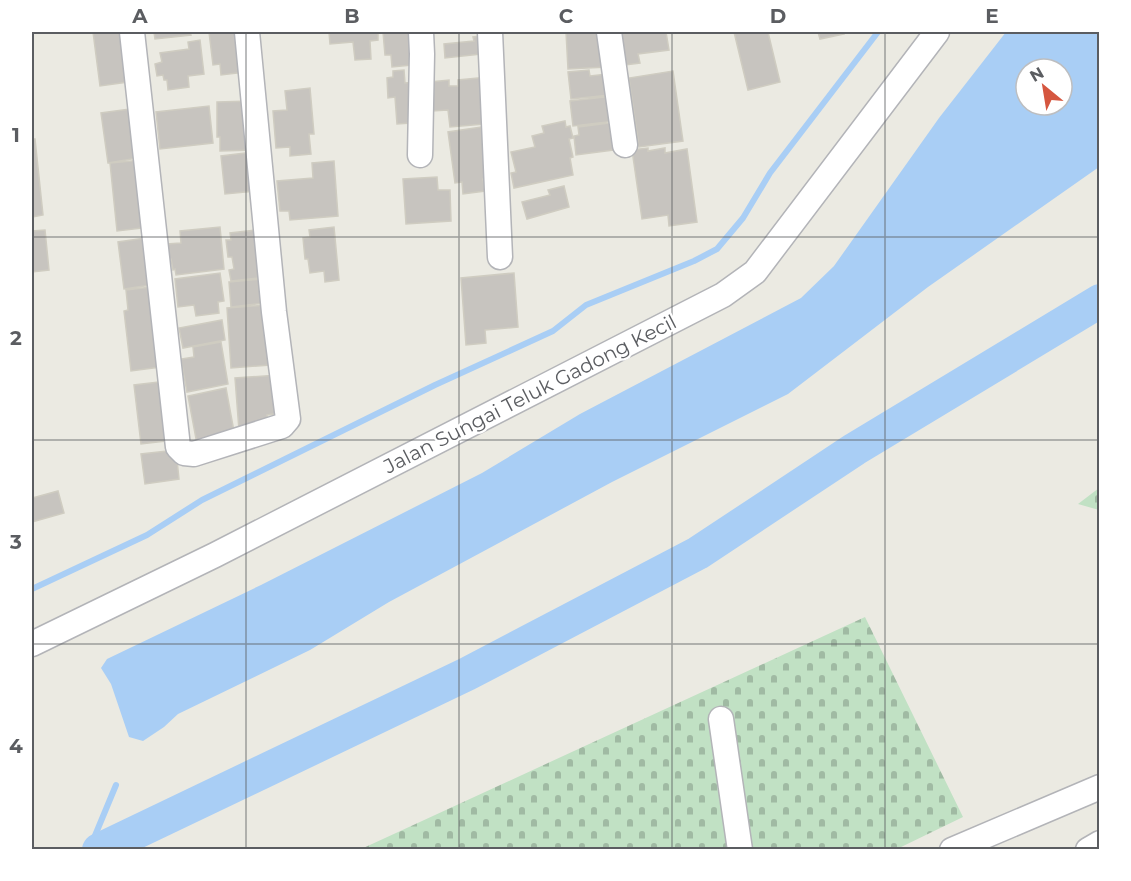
<svg xmlns="http://www.w3.org/2000/svg" width="1131" height="881" font-family="Montserrat,sans-serif">
<style>
.cemetery{fill:url(#cemetery-stones)}
.water{fill:#a9cef5;fill-rule:evenodd}
.lines{fill:none;stroke-linecap:round;stroke-linejoin:round}
.stream{stroke:#a9cef5;stroke-width:6}
.river{stroke:#a9cef5;stroke-width:34}
.building{fill:#c7c4bf;stroke:#cfccc1;stroke-width:1.5}
.minor-casing{stroke:#b3b4b8;stroke-width:27}
.minor{stroke:#fff;stroke-width:24}
.grid{fill:none;stroke:#5b5d61;stroke-width:1.5;stroke-opacity:0.55}
.labels{text-anchor:middle;dominant-baseline:central;stroke-width:4.5;stroke-linejoin:round;paint-order:stroke}
.street-label{font-size:20px;fill:#5b5d61;stroke:#fff}
.neatline{fill:none;stroke:#5b5d61;stroke-width:2}
.grid-label{font-size:20px;text-anchor:middle;font-weight:bold;fill:#5b5d61}
</style>
<defs>
<pattern id="cemetery-stones" width="16" height="16" patternUnits="userSpaceOnUse" patternTransform="scale(1.5)"><rect width="16" height="16" fill="#c1e1c4"/><path d="M2 7V4a2 2 0 0 1 4 0v3zM10 15v-3a2 2 0 0 1 4 0v3z" fill="#a0baa3"/></pattern>
</defs>
<rect width="100%" height="100%" fill="#ebeae2"/>
<path class="cemetery" d="M1099 488V510L1078 504Z
M865 617 963 817 897 849 359 850Z"/>
<path class="water" d="M1006 32H1099V167L928 287 788 394 612 482 389 602 310 650 178 714 164 727 143 741 129 737 111 684 101 668 107 659 261 585 482 473 580 414 801 298 834 266 939 118ZM1026 69H1062V105H1026Z"/>
<g class="lines">
<path class="stream" d="M32 589 147 535 202 500 435 385 553 331 586 305 694 261 717 249 743 218 770 173 878 32
M89 850 116 785"/>
<path class="river" d="M99 850 467 674 698 553 855 449 1100 301"/>
</g>
<path class="building" d="M93 32H129L135 81 100 86Z
M154 32H190L191 35 155 39Z
M209 32H242L245 72 221 75 220 64 213 65Z
M329 32H378V40L370 41 371 59 355 60 353 42 330 44Z
M383 32H419L422 64 392 67 391 55H385Z
M566 32H606L607 67 568 69Z
M620 32H666L669 50 638 54 640 63 625 65Z
M734 32H768L780 82 748 90Z
M818 32H843L844 34 820 39Z
M488 35 490 53 445 58 444 44 474 41 473 37Z
M200 40 204 74 188 76 189 87 168 90 167 80H164L163 75 157 76 155 64 162 62 160 53 189 49 188 42Z
M404 70 405 83 424 81 411 123 397 124 395 97 388 98 387 78 393 77V71Z
M589 70 590 76 607 74 610 95 571 99 568 72Z
M673 71 683 141 639 147 629 78Z
M488 77 496 123 450 127 448 110 432 111 430 82 449 80V86H458V80Z
M310 88 314 134H309L311 154 290 156V147L276 148 273 111 287 110 285 91Z
M613 96 616 121 573 126 570 101Z
M252 101 257 150 220 151V137H217V102Z
M209 106 213 143 160 149 156 112Z
M137 108 144 157 108 163 101 113Z
M565 121 566 127 570 126 573 138 569 139 573 157 570 158 573 175 514 188 511 173 516 172 511 152 535 147 532 136 544 133 542 126Z
M609 123 613 150 576 155 574 136 579 135 578 127Z
M481 127 486 163 494 177 483 179 485 191 463 194 462 182 455 183 448 132Z
M32 139H35L43 215 32 217Z
M648 148V151L665 148V153L687 149 697 222 669 226 668 215 642 219 632 150Z
M253 152 257 191 225 194 221 156Z
M142 160 150 227 117 231 110 163Z
M334 161 338 216 290 220 289 211H280L277 181 313 178 312 163Z
M437 177 438 190H450L451 221 406 224 403 179Z
M564 186 569 207 527 219 522 202 550 195 548 190Z
M220 227 224 269 176 275 175 269 173 270 171 259H169L167 244 181 243 180 231Z
M334 227 339 280 325 282 324 271 310 273 308 259H305L303 238 310 237 309 230Z
M45 230 49 270 32 272V231Z
M257 230 267 277 231 281 229 270 234 269 232 257H228L226 240H231L230 233Z
M152 237 158 284 124 289 118 242Z
M220 273 224 301 218 302 219 313 196 316 194 305 178 307 175 279Z
M514 273 518 327 485 330 486 343 466 345 461 278Z
M262 279 265 303 231 307 229 282Z
M159 286 168 366 131 371 124 311 128 310 126 290Z
M266 305 270 365 231 368 227 308Z
M222 320 225 340 183 348 179 328Z
M221 342 228 384 187 392 181 359 194 357 193 347Z
M278 375 281 413 267 415 268 428 239 430 235 378Z
M167 381 174 440 141 444 134 385Z
M226 388 235 437 197 444 188 396Z
M176 450 179 479 145 484 141 454Z
M58 491 64 513 32 522V498Z"/>
<g class="lines">
<g class="minor-casing">
<path id="minor" d="M132 32 178 447 184 453 194 454 282 426 288 419 274 312 247 32
M490 32 500 257
M609 32 625 145
M420 155 422 54 421 32
M32 644 215 555 723 295 755 272 937 32
M721 719 740 850
M952 850 1100 787
M1088 850 1100 843"/>
</g>
<use href="#minor" class="minor"/>
</g>
<path class="grid" d="M246 32V850M459 32V850M672 32V850M885 32V850M32 237H1100M32 440H1100M32 644H1100"/>
<g class="labels">
<g class="street-label">
<text transform="translate(530 394) rotate(-27)">Jalan Sungai Teluk Gadong Kecil</text>
</g>
</g>
<rect width="1131" height="881" fill="none" stroke="#ffffff" stroke-width="66"/>
<g transform="translate(1044 87) rotate(330)"><circle r="28" fill="#ffffff" stroke="#bdbec0" stroke-width="1.5"/>
<path d="M0-4.5L10 22L0 15L-10 22Z" fill="#d5563f"/>
<text y="-9" font-size="16" font-weight="bold" text-anchor="middle" fill="#5b5d61">N</text>
</g>
<rect x="33" y="33" width="1065" height="815" class="neatline"/>
<g class="grid-label">
<text x="140" y="23">A</text>
<text x="352" y="23">B</text>
<text x="566" y="23">C</text>
<text x="778" y="23">D</text>
<text x="992" y="23">E</text>
<text x="16" y="142">1</text>
<text x="16" y="345">2</text>
<text x="16" y="549">3</text>
<text x="16" y="753">4</text>
</g>
</svg>
